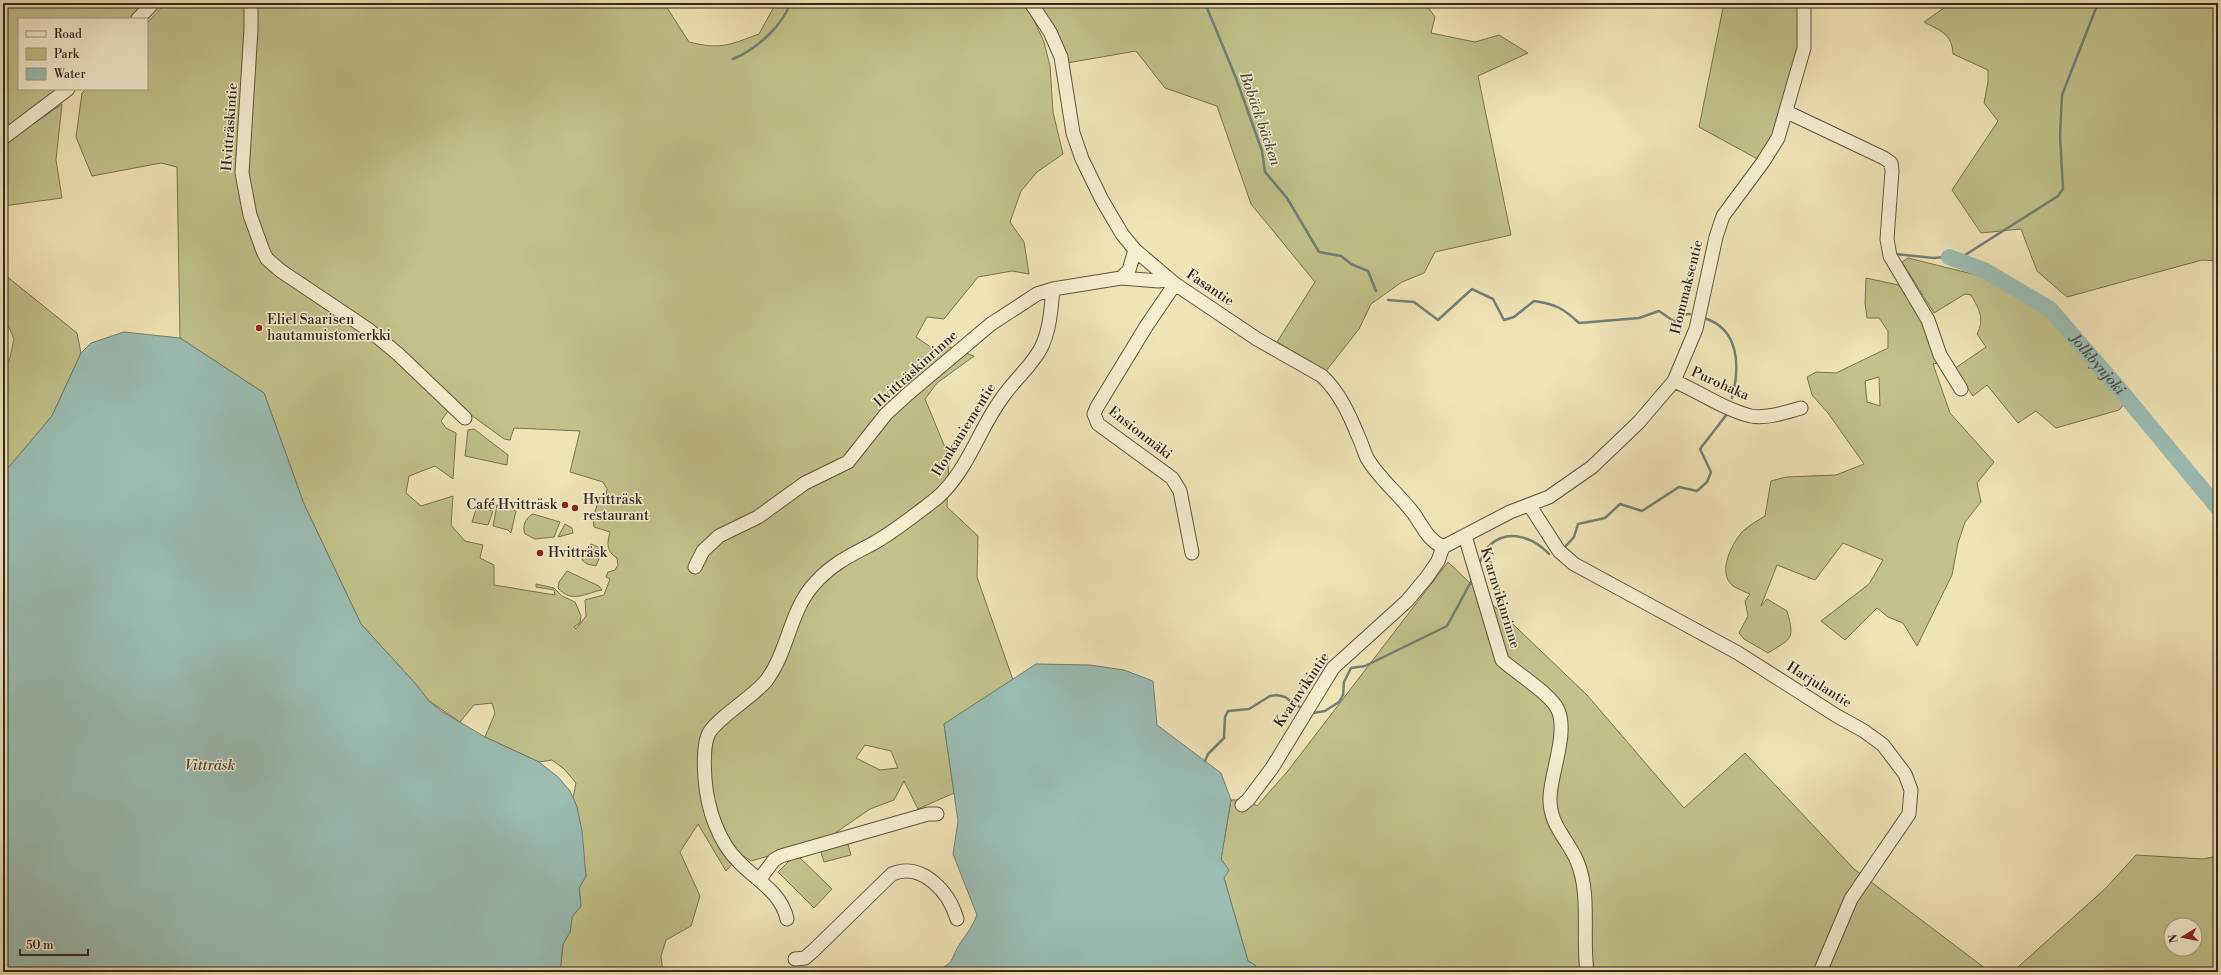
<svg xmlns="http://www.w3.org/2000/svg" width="2221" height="975" font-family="'Libre Bodoni',serif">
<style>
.green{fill:#c1c189;stroke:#7a7454;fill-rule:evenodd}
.water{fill:#9bbdb4;stroke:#718178}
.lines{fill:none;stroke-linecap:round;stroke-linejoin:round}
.stream{stroke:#718178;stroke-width:2.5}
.river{stroke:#9bbdb4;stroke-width:16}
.minor-casing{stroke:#625745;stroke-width:15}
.minor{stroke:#f5edd0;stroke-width:13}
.poi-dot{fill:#8f2418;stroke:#f5edd0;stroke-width:1.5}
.labels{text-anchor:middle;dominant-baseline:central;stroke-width:3;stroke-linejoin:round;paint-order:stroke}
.street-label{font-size:14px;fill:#32281f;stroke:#f5edd0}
.poi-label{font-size:14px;fill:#32281f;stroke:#f5edd0;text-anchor:start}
.water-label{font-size:15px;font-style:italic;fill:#4c4d44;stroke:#f5edd0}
</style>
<rect width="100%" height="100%" fill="#f0e3b6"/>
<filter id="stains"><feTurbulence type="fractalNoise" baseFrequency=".005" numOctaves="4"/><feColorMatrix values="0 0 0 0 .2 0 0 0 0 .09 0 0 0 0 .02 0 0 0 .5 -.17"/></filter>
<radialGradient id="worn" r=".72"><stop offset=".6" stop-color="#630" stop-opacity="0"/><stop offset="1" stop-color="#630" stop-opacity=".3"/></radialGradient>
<path class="green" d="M3 3H145L129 19H19V89H62L3 130Z
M166 3H664L689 42C721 50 729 45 759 34L776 3H1021L1032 16 1044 42 1050 66 1053 112 1063 154 1037 172 1021 191 1010 222 1024 242 1029 274 1012 271 978 277 944 319 927 317 916 337 932 348 944 345 974 356 937 383 925 399 949 457 947 507 978 536 977 577 1013 680 944 724 954 793 918 809 904 781 894 800 870 809 825 840 751 861 741 854 726 871 698 824 680 852 700 896 691 926 666 940 661 956 663 972H560L563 944 570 932 572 917 581 906 579 888 586 876 577 807 573 798 576 783 564 769 552 760 539 762 485 737 495 713 492 703 474 705 460 722 429 701 414 682 361 624 304 504 264 393 180 338 177 167 161 163 92 176 76 137 82 93 86 89H147V23ZM448 411 467 412 504 439 510 440 514 428 580 431 570 472 603 482 607 489 605 500 598 502 593 518 594 527 610 532C607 544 606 551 617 558L618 565 615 570 608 572 606 577 610 579 604 595 585 600 586 616 576 629 574 627 580 623 581 616 575 602 562 596 554 588 536 584V587L554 590 555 595 494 585V565L480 558 483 545 465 541 451 525 453 496 421 506 406 493 409 476 435 466 453 479 456 433 446 428 441 421ZM865 745 891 751 898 768 880 770 856 758Z
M1037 3H1425L1435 17 1431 33 1475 42 1499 35 1528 53 1478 76 1511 235 1435 252 1424 273 1402 282 1371 304 1359 329 1326 371 1277 342 1315 282 1251 204 1217 106 1165 88 1136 51 1067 63 1063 46Z
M1724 3H1804L1803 50 1763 162 1699 127Z
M1951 3H2218V261L2202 260 2067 297 2037 271 2021 229 1981 233 1952 190 1998 121 1984 103 1988 82V70L1953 54C1952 33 1940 31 1924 22Z
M62 104 56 160 62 198 3 206V145Z
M1908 258 2013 284 2033 294 2126 402 2119 410 2056 428 2036 411 2018 423 1987 385 1973 396 1954 369 1986 347 1977 334C1985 319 1979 309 1971 295L1965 294 1934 313 1902 262Z
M5 275 77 333 81 353 52 416 3 474V359L9 362 14 339 3 313V278Z
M1866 278 1903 286 1927 324 1938 363 1933 364 1950 413 1994 462 1977 483 1981 502 1965 522 1958 543 1952 575 1917 646 1903 623 1888 617 1877 608 1845 640 1821 621 1869 584 1883 560 1843 543 1815 580 1777 565 1761 606 1767 599 1787 611C1795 640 1792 638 1768 653L1744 639 1739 633 1748 616 1745 601 1750 594C1745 592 1738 589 1733 586 1717 573 1731 545 1742 532 1748 526 1757 521 1765 516L1771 481 1786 477 1836 475 1864 464 1828 413 1812 395 1807 377 1816 372 1836 373 1888 348V331L1879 318H1867L1865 303ZM1879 377 1880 406 1867 402 1865 381Z
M474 429 508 455 507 465 465 456 468 430Z
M497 505 516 511 511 533 508 530 493 526Z
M477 506 493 511 488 525 472 522Z
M533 514 560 522 554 537 535 539 525 534C522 527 525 518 533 514Z
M565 524 572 528 573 533 558 537Z
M591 544 603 549 596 566 587 564 582 560 584 552Z
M1448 562 1587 695 1684 808 1745 753 1854 869 1990 972H1258L1255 965 1248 961 1224 878 1221 859 1231 800H1248L1257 806 1287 772Z
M567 571 599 586 602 590C585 593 572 604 558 588L559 582Z
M847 841 851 855 824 862 820 849Z
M796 854 832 889 814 908 778 872Z
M2136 855 2203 859 2218 856V972H2017L2018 967 2106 888ZM2171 925H2195V949H2171Z"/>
<path class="water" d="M124 332 180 338 264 393 304 504 361 624 414 682 429 701 441 711 485 737 539 762 558 777 570 791 577 807 582 831 586 876 579 888 581 906 572 917 570 932 563 944 560 972H3V474L52 416 81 353 91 343Z
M1036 664 1090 665 1124 670 1153 681 1157 725 1221 773 1231 800 1221 859 1229 870 1224 878 1248 961 1255 965 1258 972H932C957 963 949 960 961 942 968 932 972 927 977 915L953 854 958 821 944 724Z"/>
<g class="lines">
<path class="stream" d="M1205 3 1236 78 1262 151 1265 172 1287 198 1319 252 1341 256 1351 264 1368 271 1376 291
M733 59C755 50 783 26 790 3
M1895 254 1934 258 1965 255 2058 196 2063 189 2060 136 2062 95 2098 3
M1388 300 1414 302 1438 320 1472 289 1493 299 1504 320 1514 317 1534 301C1555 304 1563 308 1579 323L1639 318 1659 311 1675 322 1680 315 1690 314
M1704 318C1740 329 1740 367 1732 398
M1564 548 1574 537 1578 524 1605 518 1620 504 1642 511 1679 487 1697 491 1707 482 1711 472 1700 449 1727 414
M1479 564C1482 558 1485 549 1490 545 1509 528 1534 538 1549 554
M1313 713 1325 711 1339 702 1343 695 1344 682 1351 668 1365 666 1447 626 1473 578
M1205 761 1208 754 1224 738 1225 717 1228 711 1249 709 1270 696 1277 695 1285 697 1301 708"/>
<path class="river" id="s1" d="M1949 257 1984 270 2050 309 2121 391 2218 508"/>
<g class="minor-casing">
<path id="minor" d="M251 3V29L242 173 250 215 263 251 267 259 281 271 369 330 398 354 465 418
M1031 3 1050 32 1061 57 1073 133 1082 159 1102 200 1122 234 1135 250 1175 284 1257 339 1322 376C1340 393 1350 416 1359 438 1362 444 1364 452 1367 458 1379 479 1399 494 1414 514 1423 527 1428 540 1443 547
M138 19 153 3
M1787 112 1884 158 1891 163 1892 171 1887 239 1890 256 1928 320 1940 355 1961 389
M3 138 68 89
M1121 278 1129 270 1135 250
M1175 284 1147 325 1097 407 1094 414 1098 424 1172 478 1180 491 1192 553
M1674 381C1700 392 1725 410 1751 416 1767 419 1786 412 1801 408
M1530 506 1559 551 1574 564 1738 653 1837 716 1864 731 1883 745 1905 774 1911 790 1909 814 1851 899 1820 972
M1465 536 1502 660C1516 673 1551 694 1558 710 1568 733 1551 773 1550 797 1549 825 1567 838 1577 861 1591 894 1582 936 1587 972
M1443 547 1510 512 1549 497 1592 467 1639 422 1674 381 1696 329 1716 237 1723 216 1763 162 1778 138 1804 48V3
M695 567 703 551 719 536 758 517 805 483 848 462 886 414 909 393 991 324 1037 294 1053 289
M1242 805 1248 800 1272 768 1333 668 1407 601 1427 577 1438 561 1443 547
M759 880 774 860 781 856 928 814H937
M787 919C781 892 757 881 739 862 718 842 707 807 705 779 704 766 703 748 708 735 714 720 752 698 766 681 789 651 789 610 816 582 832 564 851 555 872 544 894 532 916 514 937 498 967 472 979 429 1002 398 1014 380 1031 367 1041 348 1050 330 1051 309 1053 289L1121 278 1159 281 1169 279
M795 959 805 958 813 951 892 874C922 861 949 892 957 919"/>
</g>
<use href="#minor" class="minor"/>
</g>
<g class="poi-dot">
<circle cx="259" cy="328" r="4"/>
<circle cx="565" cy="505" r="4"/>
<circle cx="575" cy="508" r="4"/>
<circle cx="540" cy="553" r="4"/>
</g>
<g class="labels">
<g class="street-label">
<text transform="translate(230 127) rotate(-86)">Hvitträskintie</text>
<text transform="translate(1687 287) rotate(-76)">Hommaksentie</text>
<text transform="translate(1210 288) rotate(34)">Fasantie</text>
<text transform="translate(916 369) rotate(-42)">Hvitträskinrinne</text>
<text transform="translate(1720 384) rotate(24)">Purohaka</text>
<text transform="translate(964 430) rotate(-58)">Honkaniementie</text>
<text transform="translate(1140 433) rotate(38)">Ensionmäki</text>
<text transform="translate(1500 598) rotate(73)">Kvarnvikinrinne</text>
<text transform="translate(1819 685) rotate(32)">Harjulantie</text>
<text transform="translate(1302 690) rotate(-56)">Kvarnvikintie</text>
</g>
<g class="poi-label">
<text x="267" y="320">Eliel Saarisen<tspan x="267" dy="16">hautamuistomerkki</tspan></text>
<text x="583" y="500">Hvitträsk<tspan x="583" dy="16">restaurant</tspan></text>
<text x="557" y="505" text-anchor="end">Café Hvitträsk</text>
<text x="548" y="553">Hvitträsk</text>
</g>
<g class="water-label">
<text transform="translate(1260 119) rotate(71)">Bobäck bäcken</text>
<text stroke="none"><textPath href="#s1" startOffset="187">Jolkbynjoki</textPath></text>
<text x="210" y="765">Vitträsk</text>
</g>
</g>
<rect width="2221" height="975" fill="none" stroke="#f0e3b6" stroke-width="16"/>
<rect x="4" y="4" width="2213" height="967" fill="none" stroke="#32281f" stroke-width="2"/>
<rect x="8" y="8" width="2205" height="959" fill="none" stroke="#32281f"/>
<rect x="18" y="18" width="130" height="72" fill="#f5edd0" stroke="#a79e89"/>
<rect x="26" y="31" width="20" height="6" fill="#f5edd0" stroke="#a79e89"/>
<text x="54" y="38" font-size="12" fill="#32281f">Road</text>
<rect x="26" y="48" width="20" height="12" fill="#c1c189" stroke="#a79e89"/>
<text x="54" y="58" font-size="12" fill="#32281f">Park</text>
<rect x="26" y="68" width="20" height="12" fill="#9bbdb4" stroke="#a79e89"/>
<text x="54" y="78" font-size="12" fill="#32281f">Water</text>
<g transform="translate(2183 937) rotate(260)"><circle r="19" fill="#f5edd0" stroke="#a79e89"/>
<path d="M0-3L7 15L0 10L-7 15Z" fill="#8f2418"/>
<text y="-6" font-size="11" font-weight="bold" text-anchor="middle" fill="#32281f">N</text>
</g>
<path d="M20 949v6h68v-6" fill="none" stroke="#32281f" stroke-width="2"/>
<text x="26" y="949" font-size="12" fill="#32281f" stroke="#f5edd0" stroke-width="3" paint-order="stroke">50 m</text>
<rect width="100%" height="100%" filter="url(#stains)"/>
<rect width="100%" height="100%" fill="url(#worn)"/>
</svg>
